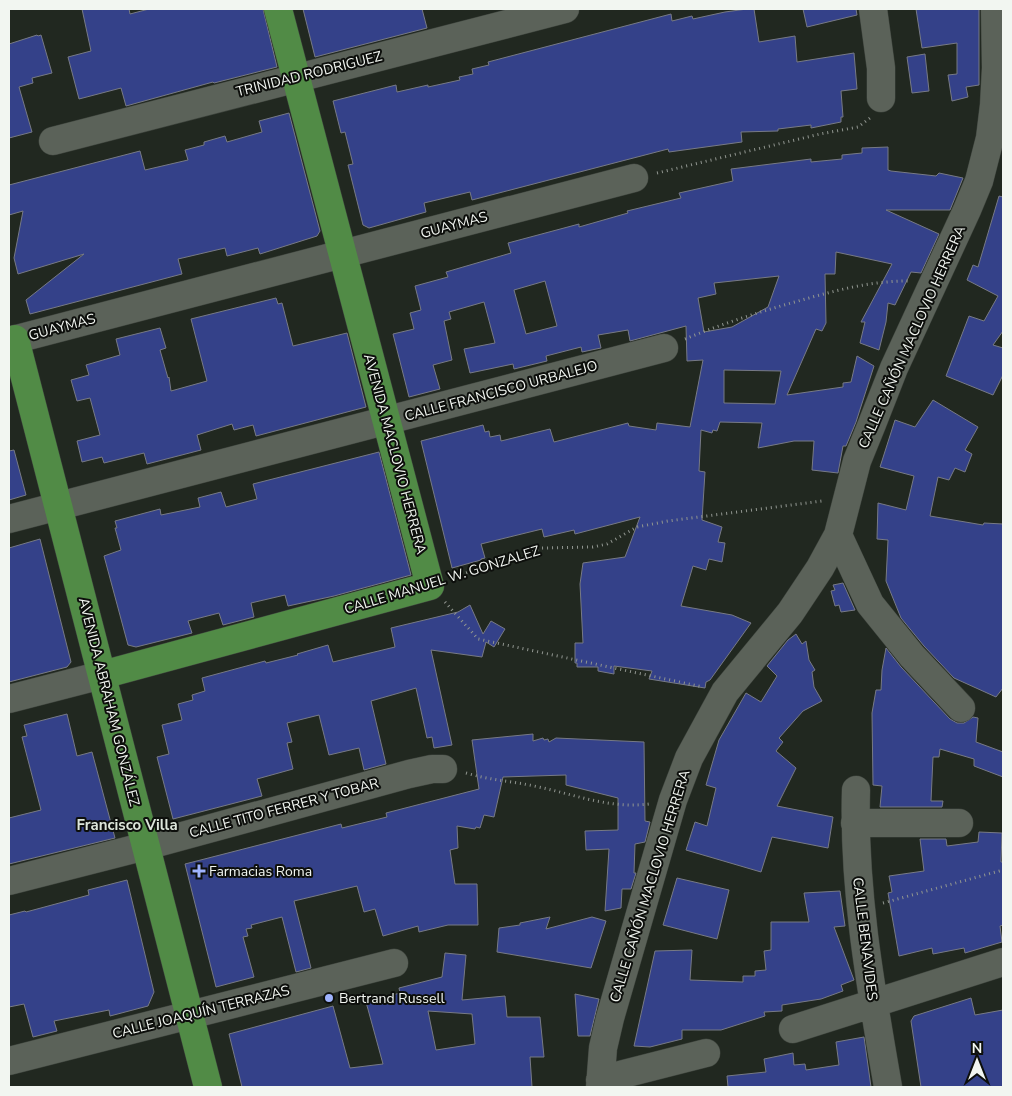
<svg xmlns="http://www.w3.org/2000/svg" width="1012" height="1096" font-family="'Nunito Sans',sans-serif">
<style>
.building{fill:#344189;stroke:#777a85;fill-rule:evenodd}
.lines{fill:none;stroke-linecap:round;stroke-linejoin:round}
.minor-casing{stroke:#3d433c;stroke-width:29}
.major-casing{stroke:#3d433c;stroke-width:29}
.path{stroke:#919690;stroke-width:3;stroke-dasharray:1 4;stroke-linecap:butt}
.minor{stroke:#5b6259;stroke-width:28}
.major{stroke:#518b46;stroke-width:28}
.poi-dot{fill:#9fb3fd;stroke:#0d0f0c;stroke-width:2}
.labels{text-anchor:middle;dominant-baseline:central;stroke-width:4;stroke-linejoin:round;paint-order:stroke}
.street-label{font-size:14px;fill:#f2f6f1;stroke:#0d0f0c}
.poi-label{font-size:14px;fill:#f2f6f1;stroke:#0d0f0c;text-anchor:start}
.neighbourhood-label{font-size:15px;font-weight:bold;fill:#dde6db;stroke:#0d0f0c}
</style>
<rect width="100%" height="100%" fill="#212820"/>
<path class="building" d="M82 9H129L130 14 149 9H263L277 67 214 83 213 82 126 106 121 88 79 99 68 57 91 51Z
M303 9H422L427 28 315 57Z
M747 9H754L759 42 795 36 797 62 854 53 857 89 841 91 843 117H841V122L811 128V125L778 129V131L741 132 742 142 669 152 668 149 472 200 470 192 424 203 426 212 369 228 363 225 348 165 353 164 345 132 341 133 333 101 396 85 397 92 428 85V87L460 80 459 77 473 74 472 69 489 65 488 62 671 14 672 21 692 16 693 19 725 12Z
M803 9H856L857 15 807 27Z
M916 9H979V85L966 87 968 97 952 101 948 75 957 74V43L922 48Z
M37 35 38 36 41 35 52 73 32 78 33 83 19 87 32 132 9 138V44Z
M925 54 929 91 912 93 907 57Z
M289 113 320 231 317 236 260 254 258 248 227 256 225 248 178 259 182 274 30 314 26 300 84 254 18 274 14 258 23 211 9 215V185L140 151 145 170 188 160 185 150 204 145V142L225 136 227 142 262 132 259 121Z
M888 147V170L891 171 936 176 939 173 963 178 950 210H886L939 234 921 273 911 272 895 305 888 303 886 322 879 350 860 343 865 322H861L892 264 836 252 835 274H825L826 323 822 331 816 329 787 395 843 387V383L851 382 857 356 874 366 856 422 846 446H843L838 473 812 470 814 441H794L758 448 762 423 720 422 717 431 713 430 712 433 701 430 699 471 705 472 702 520 722 527 718 542 725 543 722 562 709 559 706 570 693 566 681 606 732 615 751 623 710 680 706 682 705 688 649 679 652 671 614 666V674L598 671V667H577V663H575V643H583L580 584 583 563 625 557 640 517 575 534 574 530 544 537 542 529 481 544 485 558 481 559V560L452 568 421 441 483 425 485 432 489 431 490 437 500 435 501 441 550 429 554 442 628 423 629 426 656 430 657 423 690 427 703 360 687 361 686 326 630 341 628 330 598 335 601 348 582 352 581 347 546 356 547 361 514 369 513 364 470 373 464 349 495 343 484 302 449 312 451 319 444 321 452 360 433 365 440 389 409 397 393 334 414 329 410 313 421 310 415 286 448 277 446 272 511 253 508 243 579 224V227L628 213 627 211 681 198 679 193 733 181 731 169 811 159V162L842 159V155L862 153V148ZM779 276 768 307 732 327 704 332 698 298 716 294 714 283ZM545 281 557 326 526 334 514 290ZM724 370 781 371 775 404 724 403Z
M999 196 1003 197V331L993 345 1003 348V375L993 395 946 376 969 316 984 321 998 296 967 280 973 265 978 267Z
M276 298 278 304 282 303 293 346 347 333 366 407 256 436 253 425 234 430 232 424 197 435 201 450 147 464 144 453 104 463 102 457 82 462 77 441 100 435 90 398 77 401 71 380 89 375 86 365 120 355 116 339 160 328 166 348 160 350 168 378 169 377 171 391 207 381 191 319Z
M933 400 978 427 965 450 972 454 965 472 955 468 949 480 938 477 930 516 983 525 984 523 1003 524V688L996 697 954 678 924 646 901 618 886 581 888 540 877 539 878 503 906 510 914 476 880 467 895 420 915 427Z
M14 450 26 495 9 500V451Z
M379 452 411 575 334 596 288 606 285 595 251 603 254 617 223 625 219 613 188 621 192 633 136 647 128 645 104 556 121 550 115 528H117L115 521 160 509 161 515 200 507 198 498 221 492 226 507 257 499 253 484Z
M40 539 71 662 67 667 9 682V548Z
M843 583 855 610 841 612 839 605 835 606 831 591 835 590 833 585Z
M470 605 483 634 491 621 505 629 494 647 486 642 482 657 431 650 452 745 434 748 432 737 427 738 416 688 406 691 371 701 386 764 364 770 359 748 329 755 319 715 287 723 292 742 287 743 293 769 257 779 262 796 173 819 157 757 169 754 162 725 182 720 178 704 193 700 192 695 205 691 202 678 265 661 266 663 298 655 297 654 328 645 333 662 395 647 391 628 458 612Z
M796 634 802 644 806 641 809 660 815 670 812 672 814 687 822 701 803 711 779 738 783 742 776 751 796 768 777 806 833 817 828 848 772 837 761 872 686 850 695 822 707 826 716 788 706 785 719 740 746 693 761 702 777 676 767 666 788 640Z
M886 648 901 667 950 719 957 723H964L973 717 978 718 976 742 1003 752V777L974 766V759L940 749 939 757H933L931 801H943L942 807H880L882 786 873 785 872 713 876 690H881L882 670Z
M67 714 77 756 92 752 115 838 9 864V818L41 810 22 737 27 736 24 725Z
M533 734V741L543 738 544 740 548 739 549 742 556 738 644 742 645 821 650 822 645 842 635 844 634 873H636L631 889H622L621 908 605 911 609 849 586 850 585 831 618 830V798L566 785V775L503 777 494 817 484 815 480 828 476 827 475 829 457 826 458 848 450 850 455 884H477L478 925H448L419 932 418 926 383 936 375 909 364 912 357 886 294 901 311 968 296 972 282 917 251 925 252 928 246 929 248 936 243 937 254 977 216 987 185 864 341 824 342 828 387 817 386 813 479 789 472 740Z
M979 832 1002 833 1001 862H1003V925L1000 926 1002 942 965 953 964 948 933 954 932 948 899 956 888 893 892 892 889 876 924 871 920 839H946L947 846 978 842Z
M677 878 729 890 717 939 663 925Z
M127 880 154 992 148 1006 110 1016 109 1010 54 1021 57 1031 33 1037 24 1004 9 1007V915L25 911 26 912 89 895 88 890Z
M840 891 845 926 834 927 854 980 841 985 843 991 821 999 782 1005V1011L764 1012 765 1016 721 1030H682V1039L650 1047 634 1046 655 951 692 950 690 980 743 982V976H755V971L766 970 764 951 771 950V922H809L804 893Z
M550 917 546 929 592 917 606 921 591 968 497 952 499 928 520 925V923Z
M445 953 466 955 462 1000 505 996 507 1017H540L544 1057H530L532 1087H242L229 1034 333 1006 350 1068 383 1064 366 1002 400 993 399 988 442 977ZM428 1011 472 1014 475 1044 436 1050Z
M575 994 599 999 590 1036H578Z
M971 998 975 1015 1003 1010V1087H921L911 1021 914 1016Z
M864 1037 871 1087H728L727 1076 766 1072 764 1059 793 1053 794 1065 805 1064 806 1070 839 1065 836 1042Z"/>
<g class="lines">
<g class="minor-casing">
<path id="minor" d="M873 9 881 68V98
M53 141 565 9
M9 341 634 178
M9 519 664 348
M838 535 870 604 912 656 961 708
M9 699 102 675
M856 790C853 890 871 989 888 1087
M855 823H959
M9 881 146 846 409 774 432 769H443
M793 1029 1003 962
M9 1061 394 963
M600 1080 706 1053
M600 1087 603 1048 610 1018 673 800 689 758 725 692 790 613 820 568 838 535 857 461 872 424 894 368 967 210 979 181 990 138 994 105 996 68 995 9"/>
</g>
<g class="major-casing">
<path id="major" d="M15 339 208 1087
M102 675 430 586 278 9"/>
</g>
<path class="path" d="M657 173 820 134 858 127 870 118
M685 339C724 323 762 311 802 300 837 290 871 281 908 281
M452 578 522 553 542 548 593 547 607 544 637 527 668 521 822 501
M445 602 478 639 703 687
M466 773C489 780 511 781 534 786 574 794 608 809 649 804
M883 903 1003 870"/>
<use href="#minor" class="minor"/>
<use href="#major" class="major"/>
</g>
<g class="poi-dot">
<path d="M196.5 863.5h5v5h5v5h-5v5h-5v-5h-5v-5h5z"/>
<circle cx="329" cy="998" r="5"/>
</g>
<g class="labels">
<g class="street-label">
<text transform="translate(309 74) rotate(-14)">TRINIDAD RODRIGUEZ</text>
<text transform="translate(454 225) rotate(-15)">GUAYMAS</text>
<text transform="translate(62 327) rotate(-15)">GUAYMAS</text>
<text transform="translate(912 337) rotate(-66)">CALLE CAÑÓN MACLOVIO HERRERA</text>
<text transform="translate(501 391) rotate(-15)">CALLE FRANCISCO URBALEJO</text>
<text transform="translate(395 454) rotate(75)">AVENIDA MACLOVIO HERRERA</text>
<text transform="translate(442 580) rotate(-17)">CALLE MANUEL W. GONZALEZ</text>
<text transform="translate(109 702) rotate(76)">AVENIDA ABRAHAM GONZÁLEZ</text>
<text transform="translate(284 808) rotate(-15)">CALLE TITO FERRER Y TOBAR</text>
<text transform="translate(650 886) rotate(-73)">CALLE CAÑÓN MACLOVIO HERRERA</text>
<text transform="translate(865 939) rotate(83)">CALLE BENAVIDES</text>
<text transform="translate(201 1012) rotate(-14)">CALLE JOAQUÍN TERRAZAS</text>
</g>
<g class="poi-label">
<text x="209" y="871">Farmacias Roma</text>
<text x="339" y="998">Bertrand Russell</text>
</g>
<g class="neighbourhood-label">
<text x="127" y="825">Francisco Villa</text>
</g>
</g>
<rect width="1012" height="1096" fill="none" stroke="#f2f6f1" stroke-width="20"/>
<g transform="translate(977 1061)" stroke="#0d0f0c" stroke-width="4" paint-order="stroke">
<path d="M0-4L9 19L0 12L-9 19Z" fill="#f2f6f1"/>
<text y="-8" font-size="14" font-weight="bold" text-anchor="middle" fill="#f2f6f1">N</text>
</g>
</svg>
